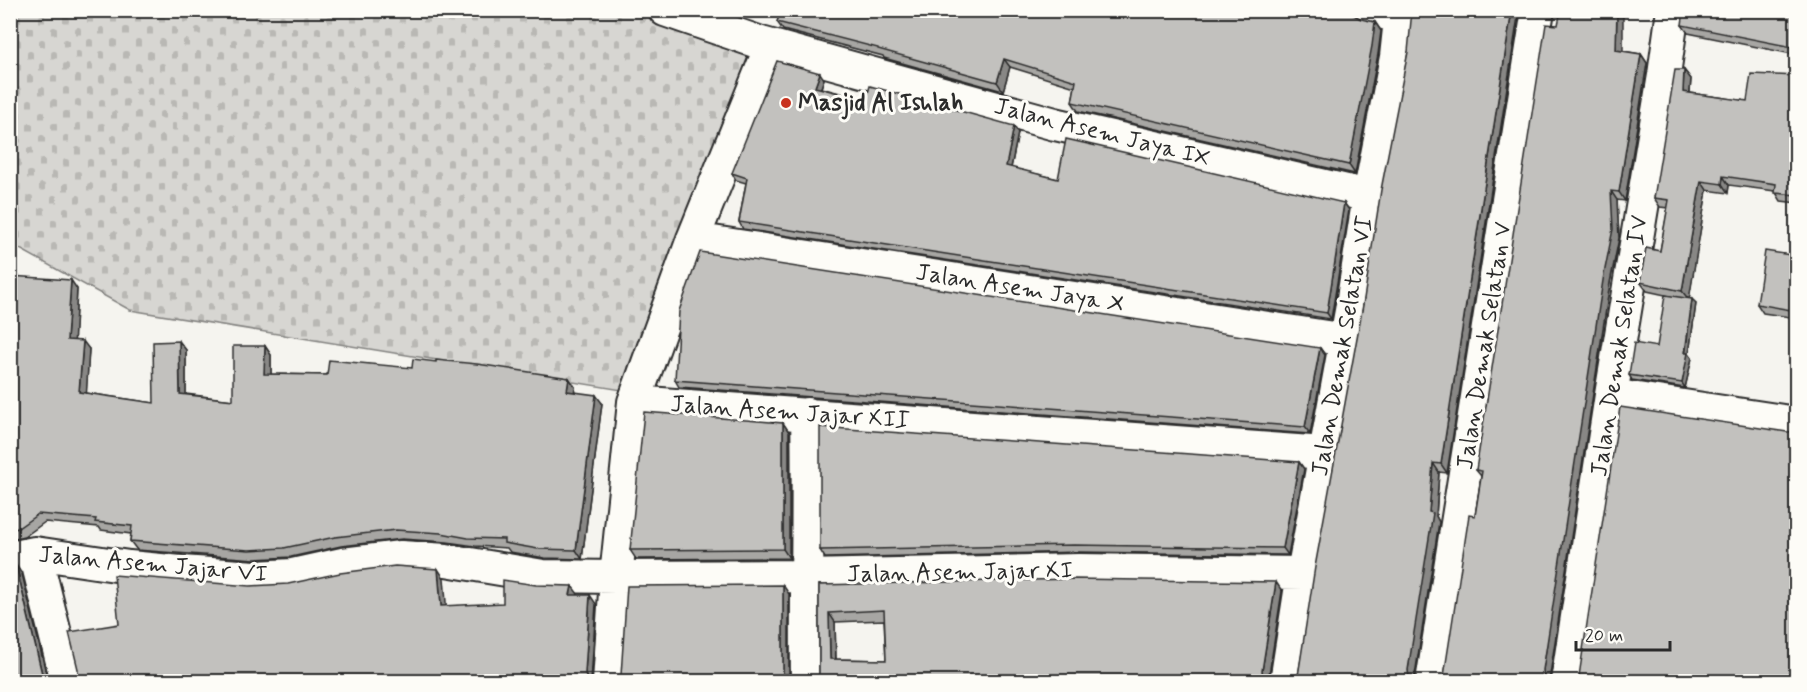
<svg xmlns="http://www.w3.org/2000/svg" width="1807" height="692" font-family="Mynerve,sans-serif">
<style>
.cemetery{fill:url(#cemetery-stones);stroke:#81807e;stroke-width:1.5}
.lines{fill:none;stroke-linecap:round;stroke-linejoin:round}
.minor-casing{stroke:#2b2b2b;stroke-width:36}
.minor{stroke:#fdfcf7;stroke-width:32}
.wall{fill:#a7a6a3;stroke:#2b2b2b;stroke-width:1.5;fill-rule:evenodd}
.shaded-wall{fill:#888785;stroke:#2b2b2b;stroke-width:1.5}
.building{fill:#c2c1be;stroke:#2b2b2b;stroke-width:1.5;fill-rule:evenodd}
.poi-dot{fill:#c8321e;stroke:#fdfcf7;stroke-width:2}
.labels{text-anchor:middle;dominant-baseline:central;stroke-width:6;stroke-linejoin:round;paint-order:stroke}
.poi-label{font-size:24px;font-weight:bold;fill:#2b2b2b;stroke:#fdfcf7;text-anchor:start}
.street-label{font-size:24px;fill:#2b2b2b;stroke:#fdfcf7}
</style>
<defs>
<pattern id="cemetery-stones" width="16" height="16" patternUnits="userSpaceOnUse" patternTransform="scale(1.5)"><rect width="16" height="16" fill="#d7d6d2"/><path d="M2 7V4a2 2 0 0 1 4 0v3zM10 15v-3a2 2 0 0 1 4 0v3z" fill="#b9b8b4"/></pattern>
</defs>
<rect width="100%" height="100%" fill="#f5f4ef"/>
<filter id="ink" filterUnits="userSpaceOnUse"><feTurbulence type="fractalNoise" baseFrequency=".0167" numOctaves="2"/><feDisplacementMap in="SourceGraphic" scale="12" xChannelSelector="R" yChannelSelector="G"/><feConvolveMatrix kernelMatrix="1 2 1 2 8 2 1 2 1" color-interpolation-filters="sRGB"/></filter>
<g filter="url(#ink)">
<path class="cemetery" d="M11 11H658L766 49 628 391 130 310 11 244Z"/>
<g class="lines">
<g class="minor-casing">
<path id="minor" d="M665 10 761 43 1055 124 1369 196
M1371 10 1400 17
M771 46 693 239 634 402 1325 453
M693 239 1346 340
M1611 395 1796 423
M807 414C809 503 806 592 807 682
M35 553 67 682
M10 558 35 553 129 567 181 572 255 577 293 575 343 564 401 557 446 560 543 576 616 577 806 576 1079 570 1303 573
M609 682 616 577 634 402
M1286 682 1303 573 1351 311 1369 196 1396 57 1401 10
M1432 682 1538 10
M1567 682 1611 395 1664 75 1673 10"/>
</g>
<use href="#minor" class="minor"/>
</g>
<path class="wall" d="M764 10H1354V15L1361 19 1375 22 1381 31 1378 54 1355 174 1078 111 1072 102 1075 87 1010 67 1003 91 884 58 883 56 783 30 777 22 780 14Z
M1797 10V55L1688 33 1682 25Z
M1520 11 1447 473 1439 472 1436 516 1439 522 1414 681H1295L1298 676 1408 52Z
M1623 51 1641 54 1647 63 1625 201 1617 200 1619 238 1610 283 1549 681H1441L1444 676 1475 516 1481 476 1476 470Z
M1684 70 1691 79 1690 93 1747 101 1797 76V203L1781 201 1775 191 1729 185 1728 193 1707 190 1689 298 1696 303 1689 354 1692 358 1685 388 1632 380 1629 375 1657 347 1670 296 1647 291 1640 282 1660 251 1668 208 1660 207 1654 198Z
M824 79 821 88 866 100 1018 133 1011 168 1058 179 1344 203 1349 210 1331 319 743 229 739 222 746 183 736 180 732 173Z
M1797 256V318L1763 313 1757 304Z
M10 276 77 289 74 340 89 349 86 393 154 403 179 341 186 350V394L233 400 265 346 271 355V374L327 375 412 368 569 378 575 387 574 392 602 403 582 559 545 558 510 552 507 548 475 546 447 542 402 539 341 546 291 557 255 559 137 550 130 541 131 534 101 530 99 527 45 522 24 537 10 540Z
M1320 348 1325 355 1310 434 679 387 675 380Z
M783 423 789 432V558L636 559 630 550Z
M1299 462 1304 469 1288 555 1079 552 825 558 820 550Z
M819 585 1282 591 1268 681H817L819 674ZM884 620 886 660 836 659 835 622Z"/>
<path class="shaded-wall" d="M1512 10H1519L1447 473 1441 464Z
M1617 10H1623V59L1616 50Z
M1375 22 1381 31 1378 54 1355 174 1349 165Z
M1641 54 1647 63 1625 201 1619 192Z
M1004 59 1010 67 1003 91 997 82Z
M1684 70 1691 79 1689 101 1683 92Z
M820 73 824 79 819 93 815 87Z
M1014 126 1018 133 1010 173 1006 166Z
M1723 176 1729 185 1728 193 1722 184Z
M1701 181 1707 190 1689 300 1682 291Z
M1611 191 1617 200 1619 238 1610 283 1549 681H1546L1544 679 1543 670Z
M1344 203 1349 210 1331 319 1327 313Z
M71 280 77 289 74 348 67 340Z
M1692 299 1696 303 1689 354 1692 358 1685 388 1682 383Z
M83 341 89 349 86 401 79 392Z
M179 341 186 350V403L180 394Z
M265 346 271 355V382L264 374Z
M1320 348 1325 355 1310 434 1305 427Z
M569 378 575 387 573 400 567 391Z
M596 395 602 403 582 559 576 550Z
M783 423 789 432V558L783 549Z
M1299 462 1304 469 1288 555 1283 548Z
M1433 463 1439 472 1436 516 1439 522 1414 681H1411L1409 679 1408 670 1429 512Z
M16 565 22 574 48 681H46L43 678Z
M438 569 444 578 447 614 441 606Z
M1276 582 1282 591 1268 681H1264L1262 671Z
M783 585 789 594V681H785L783 674Z
M572 586 578 594 577 604 570 595Z
M590 595 596 604 591 681H587L585 673Z
M829 613 835 622 836 668 830 659Z"/>
<path class="building" d="M781 10H1350L1352 14 1361 19 1375 22 1372 46 1349 165 1072 102 1076 81 1004 59 997 82 878 49V48L777 22Z
M1412 10H1512L1441 464 1433 463 1429 512 1433 513 1408 670 1409 679 1411 681H1295L1298 676 1315 567 1363 305 1381 190 1408 52Z
M1561 10H1617L1616 50 1641 54 1619 192 1611 191 1613 229 1604 274 1543 670 1544 679 1546 681H1441L1444 676 1469 515 1475 516 1482 471 1476 470 1546 24 1558 25Z
M1684 10H1797V48L1682 25Z
M777 61 820 73 815 87 866 100 870 86 1014 126 1006 166 1058 179 1066 139 1344 203 1327 313 739 222 747 178 732 173Z
M1675 70H1684L1683 92 1747 101 1751 74 1797 76V195L1775 193 1776 184 1723 176 1722 184 1701 181 1682 291 1640 282 1646 248 1660 251 1669 200 1654 198Z
M1765 251 1797 256V311L1757 304Z
M700 252 1320 348 1305 427 675 380 679 311Z
M10 276 71 280 67 340 83 341 79 392 154 403 153 342 179 341 180 394 233 400V346H265L264 374 327 375 329 360 412 368 413 359 436 362V360L477 364 569 378 567 391 596 395 576 550 538 549 504 543V539L468 538 441 533 396 530 335 537 284 548 249 550 130 541 132 526 95 522 96 519 38 514 18 528 10 530Z
M1665 295 1692 299 1685 353H1688L1682 383 1629 375 1634 343 1657 347Z
M1620 407 1787 432 1797 431V681H1576L1579 676Z
M644 412 783 423V549L630 550Z
M820 427 1299 462 1283 548 1074 545 820 550Z
M16 565 43 678 46 681H10V566Z
M395 566 438 569 441 606 503 603V580L536 585 572 586 570 595H590L585 673 587 681H76L78 678V669L69 632 119 624 114 575 250 586 288 584 340 573Z
M1073 579 1276 582 1262 671 1264 681H817L819 674V585ZM884 610 886 660 830 659 829 613Z
M783 585V674L785 681H618L621 675 627 586Z"/>
</g>
<circle class="poi-dot" cx="786" cy="103" r="6"/>
<g class="labels">
<g class="poi-label">
<text x="798" y="103">Masjid Al Ishlah</text>
</g>
<g class="street-label">
<text transform="translate(1102 133) rotate(14)">Jalan Asem Jaya IX</text>
<text transform="translate(1020 289) rotate(9)">Jalan Asem Jaya X</text>
<text transform="translate(1343 346) rotate(-80)">Jalan Demak Selatan VI</text>
<text transform="translate(1485 346) rotate(-81)">Jalan Demak Selatan V</text>
<text transform="translate(1620 346) rotate(-81)">Jalan Demak Selatan IV</text>
<text transform="translate(790 413) rotate(4)">Jalan Asem Jajar XII</text>
<text transform="translate(153 565) rotate(5)">Jalan Asem Jajar VI</text>
<text transform="translate(960 573) rotate(-1)">Jalan Asem Jajar XI</text>
</g>
</g>
<rect width="1807" height="692" fill="none" stroke="#fdfcf7" stroke-width="36"/>
<rect x="18" y="18" width="1771" height="656" fill="none" stroke="#2b2b2b" stroke-width="2" filter="url(#ink)"/>
<path d="M1576 641v9h94v-9" fill="none" stroke="#2b2b2b" stroke-width="3"/>
<text x="1585" y="641" font-size="18" fill="#2b2b2b" stroke="#fdfcf7" stroke-width="4.5" paint-order="stroke">20 m</text>
</svg>
